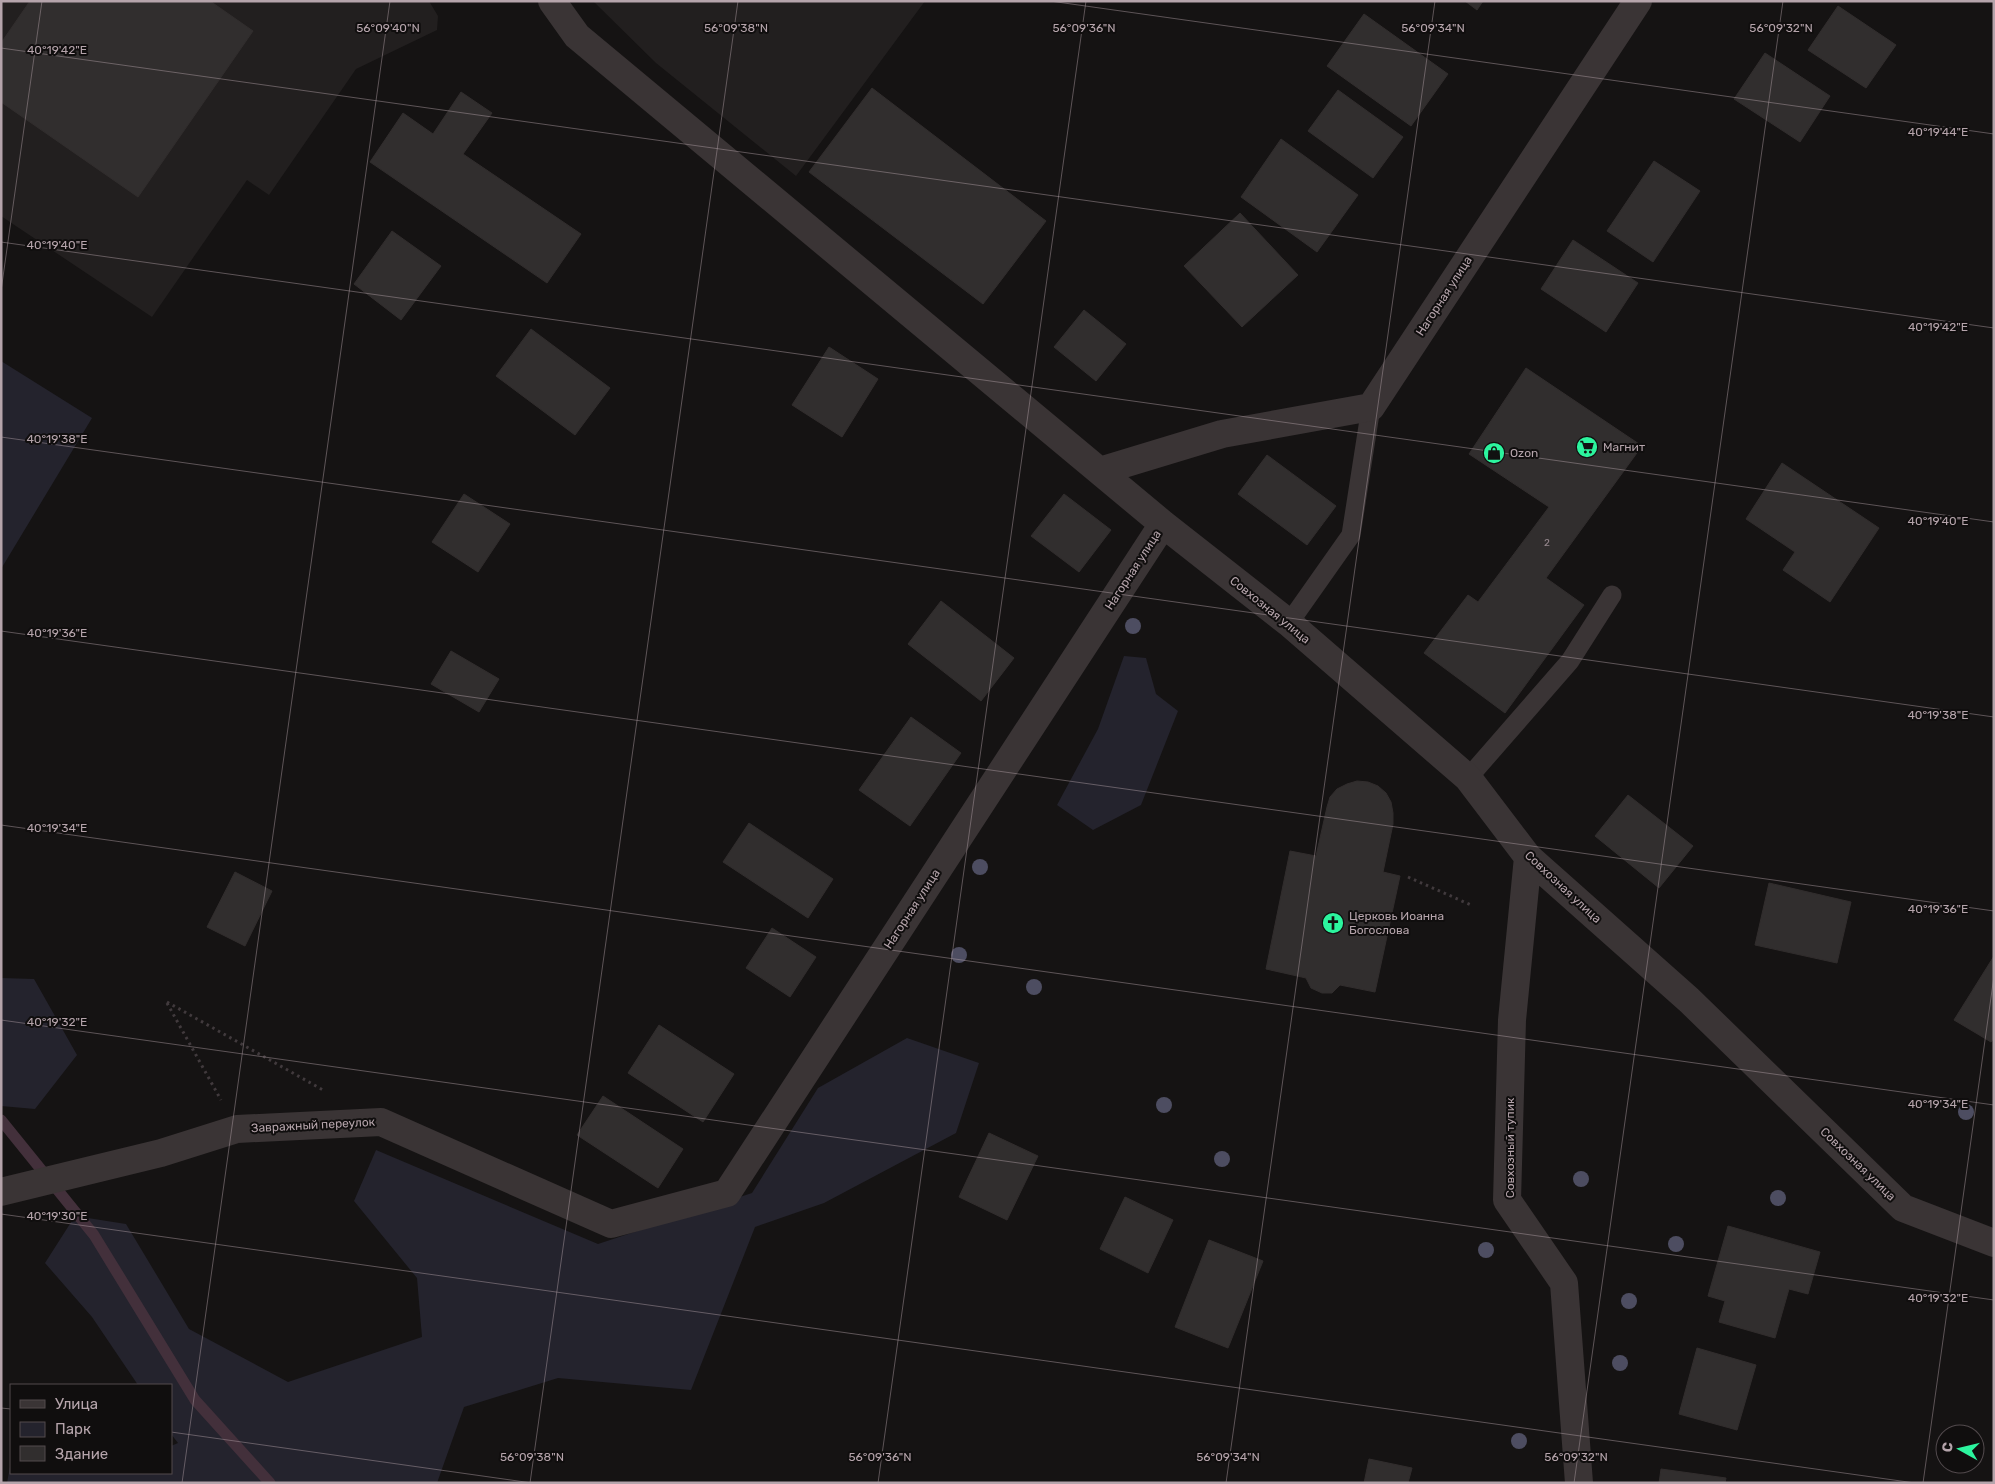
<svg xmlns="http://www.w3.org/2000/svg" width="1995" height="1484" font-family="Rubik,sans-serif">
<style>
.built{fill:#221f1f}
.green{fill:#24232d}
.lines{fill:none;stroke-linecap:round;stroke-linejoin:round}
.stream{stroke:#43303b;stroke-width:11}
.building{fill:#312e2e;stroke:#312d2d}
.path{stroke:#413a3d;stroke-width:3;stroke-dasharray:2.5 4;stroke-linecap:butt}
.service{stroke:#3a3435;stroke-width:19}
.minor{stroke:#3a3435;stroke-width:28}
.tree{fill:#4d4d61}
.ticks{fill:none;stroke:#b5a4ab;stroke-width:1;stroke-opacity:0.45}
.labels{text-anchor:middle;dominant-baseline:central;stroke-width:4;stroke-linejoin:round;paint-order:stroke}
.number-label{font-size:10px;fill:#94868c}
.street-label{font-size:12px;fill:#b5a4ab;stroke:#100e0e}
.poi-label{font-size:12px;fill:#b5a4ab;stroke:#100e0e;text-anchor:start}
.ticks-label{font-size:12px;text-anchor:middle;fill:#b5a4ab;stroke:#100e0e;stroke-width:4;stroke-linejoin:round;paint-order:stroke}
</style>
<rect width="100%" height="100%" fill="#151313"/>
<path class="built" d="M1 1H429L438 16 437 30 356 69 269 195 247 180 152 317 1 216Z
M593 1H925L796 176 656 63Z"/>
<path class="green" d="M1 361 92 418 1 569Z
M1124 656 1146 658 1156 694 1178 711 1141 805 1093 830 1057 805 1098 729Z
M1 978 34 979 77 1055 35 1109 1 1106Z
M907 1038 979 1063 956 1133 824 1203 755 1227 691 1390 558 1378 464 1407 437 1483H7L11 1461V1473H171V1446L178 1443 171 1434V1385H138L92 1317 45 1263 75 1216 126 1224 189 1329 288 1382 422 1337 417 1278 354 1201 376 1150 598 1244 752 1193 818 1088Z"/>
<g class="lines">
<path class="stream" d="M1 1120 94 1235 195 1400 270 1483"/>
</g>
<path class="building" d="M30 1H210L253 31 138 197 1 102V43Z
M1465 1H1483L1477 10Z
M1838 6 1896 45 1866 88 1808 50Z
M1364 14 1448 74 1411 126 1327 66Z
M1765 53 1830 96 1800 142 1734 99Z
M872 88 1046 221 983 304 809 172Z
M1338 90 1403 137 1373 178 1308 131Z
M461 92 492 113 463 154 581 234 547 283 370 162 403 113 433 134Z
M1281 139 1358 195 1317 252 1241 197Z
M1654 161 1700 191 1653 262 1607 231Z
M1240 213 1298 275 1242 327 1184 266Z
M392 231 441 266 401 320 354 284Z
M1573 240 1638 283 1606 332 1541 289Z
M1084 310 1126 344 1096 381 1054 347Z
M531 329 610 388 575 435 496 376Z
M829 347 878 379 842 437 792 405Z
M1526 368 1642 446 1546 578 1584 605 1505 713 1424 653 1468 595 1478 602 1549 507 1469 454Z
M1267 455 1336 506 1307 545 1238 494Z
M1782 463 1879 528 1830 602 1783 570 1795 552 1746 519Z
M464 494 510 524 478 572 432 542Z
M1064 494 1111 530 1079 572 1031 536Z
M941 601 1014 658 981 701 908 644Z
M451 651 499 679 479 712 431 684Z
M911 717 961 753 910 826 859 790Z
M1357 781 1368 782 1378 786 1386 793 1391 802 1393 813V824L1383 872 1400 876 1375 992 1340 985 1332 993H1322L1311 988 1306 978 1266 969 1290 851 1316 856 1327 807 1330 797 1337 789 1347 784Z
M1628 795 1693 846 1659 888 1595 836Z
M749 823 833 879 808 918 723 862Z
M235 872 272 891 245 946 207 927Z
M1769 883 1851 902 1837 963 1755 945Z
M772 928 816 957 790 997 746 968Z
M1994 956V1038L1991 1042 1954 1020Z
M659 1025 734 1074 703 1122 628 1073Z
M603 1096 683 1149 658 1188 577 1135Z
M989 1133 1038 1156 1007 1220 959 1197Z
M1125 1197 1173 1220 1148 1273 1100 1249Z
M1728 1226 1820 1252 1808 1294 1789 1289 1775 1338 1719 1322 1725 1301 1708 1296Z
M1209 1240 1263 1261 1228 1348 1175 1327Z
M1697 1348 1756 1365 1737 1430 1679 1414Z
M1369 1459 1412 1468 1408 1483H1364Z
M1661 1469 1726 1478 1725 1483H1659Z"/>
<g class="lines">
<path class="path" d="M1408 877 1471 905
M167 1002 323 1090
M167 1003 221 1100"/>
<path class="service" d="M1289 623 1351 535 1371 407
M1468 778 1570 661 1612 595"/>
<path class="minor" d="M552 1 577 36 1163 524 1289 623 1468 778 1528 857 1689 1000 1903 1208 1994 1243
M1100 471 1222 434 1371 407 1638 1
M1528 857 1512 1020 1507 1200 1564 1283 1579 1483
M1 1192 161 1153 237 1129 381 1122 611 1224 727 1193 1163 524"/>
</g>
<g class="tree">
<circle cx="1133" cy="626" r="8"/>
<circle cx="980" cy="867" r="8"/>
<circle cx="959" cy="955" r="8"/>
<circle cx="1034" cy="987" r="8"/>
<circle cx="1164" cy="1105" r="8"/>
<circle cx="1966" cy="1112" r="8"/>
<circle cx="1222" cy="1159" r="8"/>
<circle cx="1581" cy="1179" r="8"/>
<circle cx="1778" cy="1198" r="8"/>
<circle cx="1676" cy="1244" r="8"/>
<circle cx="1486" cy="1250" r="8"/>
<circle cx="1629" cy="1301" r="8"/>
<circle cx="1620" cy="1363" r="8"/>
<circle cx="1519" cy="1441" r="8"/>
</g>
<path class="ticks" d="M1050 1 1994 134M1 48 1994 328M1 242 1994 522M1 291 42 1M1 437 1994 717M1 631 1994 911M1 825 1994 1105M1 1020 1994 1300M1 1214 1915 1483M1 1408 11 1409M171 1432 532 1483M182 1483 390 1M530 1483 738 1M878 1483 1086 1M1226 1483 1435 1M1574 1483 1783 1M1923 1483 1994 976"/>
<defs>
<g id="supermarket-disc" transform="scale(1.125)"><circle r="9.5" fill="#2cf49e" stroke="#100e0e"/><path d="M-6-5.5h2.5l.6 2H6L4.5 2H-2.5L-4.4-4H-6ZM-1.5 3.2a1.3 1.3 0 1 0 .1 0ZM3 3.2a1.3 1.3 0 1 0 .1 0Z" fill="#111"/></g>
<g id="shop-disc" transform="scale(1.125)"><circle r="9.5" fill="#2cf49e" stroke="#100e0e"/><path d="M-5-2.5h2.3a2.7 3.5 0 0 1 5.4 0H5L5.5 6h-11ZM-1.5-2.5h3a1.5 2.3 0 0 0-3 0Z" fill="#111"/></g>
<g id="church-disc" transform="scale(1.125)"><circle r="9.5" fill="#2cf49e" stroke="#100e0e"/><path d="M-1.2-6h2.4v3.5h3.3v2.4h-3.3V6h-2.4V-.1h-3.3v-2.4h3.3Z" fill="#111"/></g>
</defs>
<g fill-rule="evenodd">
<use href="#supermarket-disc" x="1587" y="447"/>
<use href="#shop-disc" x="1494" y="453"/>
<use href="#church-disc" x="1333" y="923"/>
</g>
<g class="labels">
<g class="number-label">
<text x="1547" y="543">2</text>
</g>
<g class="street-label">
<text transform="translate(1444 296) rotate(-57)">Нагорная улица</text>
<text transform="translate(1133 570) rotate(-57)">Нагорная улица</text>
<text transform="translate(1270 610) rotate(39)">Совхозная улица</text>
<text transform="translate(1563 887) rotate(43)">Совхозная улица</text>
<text transform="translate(912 909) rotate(-57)">Нагорная улица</text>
<text transform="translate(313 1125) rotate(-3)">Завражный переулок</text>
<text transform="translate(1510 1148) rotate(-90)">Совхозный тупик</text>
<text transform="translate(1858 1164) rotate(44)">Совхозная улица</text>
</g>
<g class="poi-label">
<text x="1603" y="447">Магнит</text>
<text x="1510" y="453">Ozon</text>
<text x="1349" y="916">Церковь Иоанна<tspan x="1349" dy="14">Богослова</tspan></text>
</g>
</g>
<g class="ticks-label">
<text x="388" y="32">56°09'40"N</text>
<text x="736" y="32">56°09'38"N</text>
<text x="1084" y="32">56°09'36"N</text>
<text x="1433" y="32">56°09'34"N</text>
<text x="1781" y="32">56°09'32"N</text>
<text x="57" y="54">40°19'42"E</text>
<text x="1938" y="136">40°19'44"E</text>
<text x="57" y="249">40°19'40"E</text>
<text x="1938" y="331">40°19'42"E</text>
<text x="57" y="443">40°19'38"E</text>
<text x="1938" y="525">40°19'40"E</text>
<text x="57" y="637">40°19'36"E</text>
<text x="1938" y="719">40°19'38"E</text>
<text x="57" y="832">40°19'34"E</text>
<text x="1938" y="913">40°19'36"E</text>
<text x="57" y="1026">40°19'32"E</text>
<text x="1938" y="1108">40°19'34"E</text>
<text x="57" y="1220">40°19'30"E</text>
<text x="1938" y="1302">40°19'32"E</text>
<text x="532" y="1461">56°09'38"N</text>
<text x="880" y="1461">56°09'36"N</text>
<text x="1228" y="1461">56°09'34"N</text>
<text x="1576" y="1461">56°09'32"N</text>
</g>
<rect width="1995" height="1484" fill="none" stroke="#b5a4ab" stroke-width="5"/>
<rect x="10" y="1384" width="162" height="90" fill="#100e0e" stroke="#524a4d"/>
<rect x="20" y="1400" width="25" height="8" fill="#3a3435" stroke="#524a4d"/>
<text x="55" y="1409" font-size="15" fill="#b5a4ab">Улица</text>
<rect x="20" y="1422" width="25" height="15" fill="#24232d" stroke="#524a4d"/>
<text x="55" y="1434" font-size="15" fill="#b5a4ab">Парк</text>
<rect x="20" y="1446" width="25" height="15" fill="#312e2e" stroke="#524a4d"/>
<text x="55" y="1459" font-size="15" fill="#b5a4ab">Здание</text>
<g transform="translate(1960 1449) rotate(278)"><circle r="24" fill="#100e0e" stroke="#524a4d"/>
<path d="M0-4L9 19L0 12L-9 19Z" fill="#2cf49e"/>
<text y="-8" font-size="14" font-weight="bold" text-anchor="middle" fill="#b5a4ab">С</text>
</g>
</svg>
